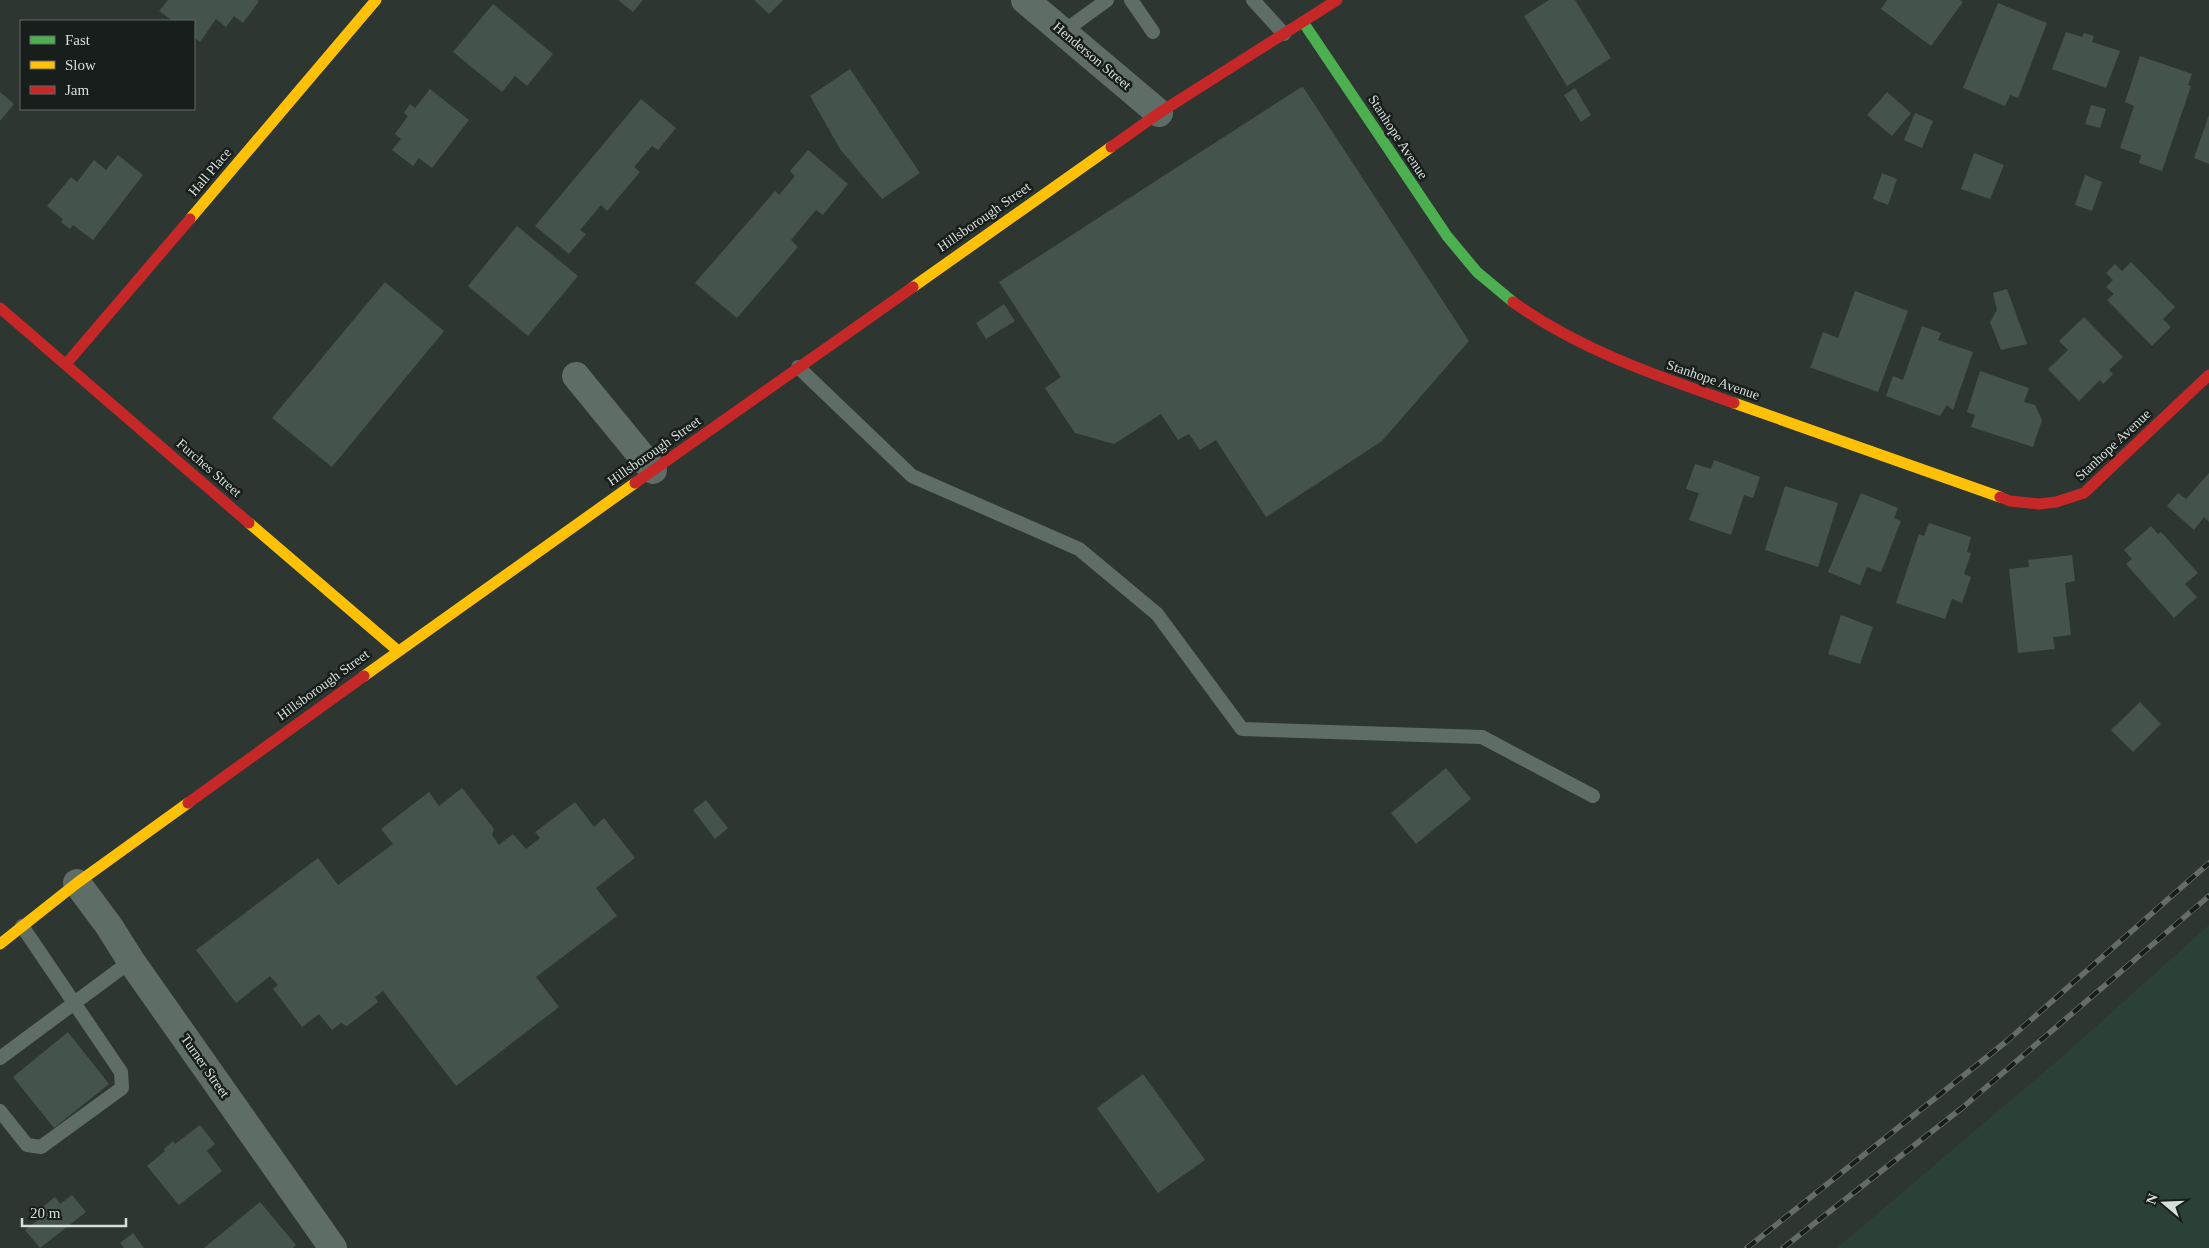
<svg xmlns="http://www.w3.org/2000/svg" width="2209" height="1248" font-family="Georgia,serif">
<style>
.built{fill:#2b4036}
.building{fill:#45534d}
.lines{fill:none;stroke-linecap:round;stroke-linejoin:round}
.lane{stroke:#5f6d67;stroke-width:14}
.street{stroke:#5f6d67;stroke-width:28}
.fast{stroke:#4caf50;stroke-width:11}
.slow{stroke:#ffc107;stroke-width:11}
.jam{stroke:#c62828;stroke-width:11}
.rail-casing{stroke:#646d69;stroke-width:5.5}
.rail{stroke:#181e1b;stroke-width:4;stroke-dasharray:11;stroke-linecap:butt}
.labels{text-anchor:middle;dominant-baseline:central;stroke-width:5;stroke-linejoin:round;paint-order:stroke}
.street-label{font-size:14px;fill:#d6dfda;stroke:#181e1b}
</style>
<rect width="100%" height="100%" fill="#2e3632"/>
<path class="built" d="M2209 925V1248H1837L2064 1055Z"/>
<path class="building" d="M168 0H257L259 1 243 23 234 16 226 27 216 19 200 42 194 37V21H173L159 11Z
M618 0H643L633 12Z
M754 0H783L769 14Z
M1549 0H1575L1611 58 1567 86 1524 16Z
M1887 0H1960L1963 2 1931 46 1881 9Z
M1998 3 2047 23 2018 98 2010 95 2005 106 1963 88Z
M493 4 553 54 527 86 515 76 502 92 453 52Z
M2066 32 2082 37 2084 33 2094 36 2092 42 2120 51 2106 88 2052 69Z
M2140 56 2192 74 2188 85 2191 86 2162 171 2139 163 2141 155 2120 148 2134 106 2125 102Z
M850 69 920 173 882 199 840 149 810 96Z
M1303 87 1469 341 1382 441 1266 517 1216 440 1200 450 1189 434 1178 440 1161 414 1114 444 1075 433 1045 388 1061 377 999 282 1300 88Z
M1575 88 1591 115 1581 122 1564 95Z
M430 89 469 120 432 168 419 158 413 166 392 150 401 139 395 134 408 116 404 113 410 104 415 108Z
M0 92 14 104 0 121Z
M1887 92 1911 113 1892 136 1867 115Z
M641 99 676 128 658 150 652 146 634 167 640 172 607 211 601 205 580 230 586 234 569 254 535 226Z
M2091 105 2106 109 2100 128 2085 124Z
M1915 113 1933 121 1922 148 1904 140Z
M2209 115V164L2194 158Z
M808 150 848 184 823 215 816 210 791 240 798 247 737 318 695 283 775 191 779 195 795 176 790 171Z
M1974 153 2004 165 1990 199 1961 189Z
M118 155 143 175 93 240 73 225 70 229 61 222 63 219 47 206 71 177 77 182 94 160 106 170Z
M1882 173 1897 179 1888 205 1873 199Z
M2085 175 2102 182 2092 211 2075 205Z
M517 226 578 276 528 336 468 286Z
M2131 262 2175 307 2163 319 2171 327 2152 346 2107 300 2114 294 2106 287 2113 280 2106 273 2115 264 2122 271Z
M385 282 444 331 332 467 272 418Z
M2007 289 2027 344 2001 350 1990 322 1997 310 1993 293Z
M1855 291 1908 311 1878 392 1809 367 1811 366 1823 332 1838 338Z
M1004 304 1015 321 986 339 976 323Z
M2084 317 2123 357 2109 370 2113 374 2103 384 2100 380 2079 401 2048 369 2068 350 2059 341Z
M1922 326 1941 333 1938 340 1973 352 1953 410 1947 405 1940 416 1886 396 1893 376 1903 380Z
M1980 371 2029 388 2024 402 2035 405 2042 420 2033 447 1971 427 1975 415 1967 412Z
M1714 460 1760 477 1753 498 1744 495 1731 535 1689 520 1699 493 1686 489 1695 464 1711 469Z
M2209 473V522L2204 517 2194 530 2167 506 2178 493 2186 499Z
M1785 486 1838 503 1818 567 1765 550Z
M1861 493 1898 508 1894 518 1901 521 1881 572 1867 567 1860 585 1828 572Z
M1929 523 1971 537 1967 552 1971 553 1964 574 1971 577 1962 603 1952 599 1945 619 1896 603 1919 534 1924 536Z
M2151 526 2158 534 2161 532 2198 573 2185 584 2197 597 2174 618 2126 564 2132 559 2124 550Z
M2072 555 2075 581 2065 583 2071 635 2053 637 2055 649 2018 653 2009 569 2029 567 2028 560Z
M1841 615 1873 627 1860 664 1828 654Z
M2140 702 2161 724 2133 752 2111 730Z
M1446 768 1471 799 1416 844 1391 813Z
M462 788 494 829 492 835 499 845 513 834 526 849 540 838 535 832 575 802 594 827 604 818 635 858 596 888 617 916 536 977 559 1007 456 1086 383 991 375 997 378 1002 347 1026 341 1023 332 1030 319 1014 302 1027 273 989 278 985 270 976 236 1003 196 950 318 858 338 885 393 844 381 829 429 792 439 806Z
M706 800 728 828 715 839 693 810Z
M68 1032 109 1084 54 1128 13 1077Z
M1143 1074 1205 1160 1158 1193 1097 1108Z
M200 1125 215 1144 207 1151 222 1171 179 1205 147 1166 165 1151 164 1149 173 1141 175 1144Z
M72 1195 86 1212 40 1248 25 1230 44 1215 40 1209 55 1197 60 1204Z
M260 1202 296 1245 293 1248H204Z
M133 1233 144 1248H124L120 1243Z"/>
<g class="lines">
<path class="lane" d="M1131 0 1153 32
M1253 0 1284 34
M1063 32 1107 0
M798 367 912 476 1079 549 1157 614 1242 729 1482 737 1593 796
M0 1058 131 961
M0 1111 27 1145 41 1147 122 1088 121 1072 22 926"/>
<path class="street" d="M1025 0 1159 113
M576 376 653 470
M77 883 109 926 131 961 333 1248"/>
<path class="fast" d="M1303 22 1447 236 1477 272 1513 302"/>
<path class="slow" d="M190 219 376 0
M913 287 1111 147
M1734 403 2000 497
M249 523 397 650
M364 676 635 483
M0 944 77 883 188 803"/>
<path class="jam" d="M1111 147 1159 113 1337 0
M1513 302C1580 350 1657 376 1734 403
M0 308 249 523
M66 364 190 219
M635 483 913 287
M2000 497 2010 501 2039 504 2056 502 2084 493 2209 375
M188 803 364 676"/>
<g class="rail-casing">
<path id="rail" d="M1747 1248 2007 1041 2209 863
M1783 1248 1962 1108 2209 896"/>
</g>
<use href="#rail" class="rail"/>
</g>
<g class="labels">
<g class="street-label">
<text transform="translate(1092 56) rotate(40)">Henderson Street</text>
<text transform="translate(1398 137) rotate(57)">Stanhope Avenue</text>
<text transform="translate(210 172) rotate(-50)">Hall Place</text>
<text transform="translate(984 217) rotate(-35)">Hillsborough Street</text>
<text transform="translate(1713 380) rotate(19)">Stanhope Avenue</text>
<text transform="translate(2113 445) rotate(-43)">Stanhope Avenue</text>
<text transform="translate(654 451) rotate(-35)">Hillsborough Street</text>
<text transform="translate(209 468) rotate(41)">Furches Street</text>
<text transform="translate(323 685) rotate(-36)">Hillsborough Street</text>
<text transform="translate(205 1066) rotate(55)">Turner Street</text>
</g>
</g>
<rect x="20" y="20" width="175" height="90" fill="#181e1b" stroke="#646b67"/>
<rect x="30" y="36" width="25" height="8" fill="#4caf50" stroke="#646b67"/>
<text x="65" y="45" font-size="15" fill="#d6dfda">Fast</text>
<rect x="30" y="61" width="25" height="8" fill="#ffc107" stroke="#646b67"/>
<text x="65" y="70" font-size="15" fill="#d6dfda">Slow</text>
<rect x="30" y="86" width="25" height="8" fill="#c62828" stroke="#646b67"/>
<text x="65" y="95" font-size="15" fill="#d6dfda">Jam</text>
<g transform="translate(2164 1203) rotate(289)" stroke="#181e1b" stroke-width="4" paint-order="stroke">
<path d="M0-4L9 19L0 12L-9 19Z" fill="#d6dfda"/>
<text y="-8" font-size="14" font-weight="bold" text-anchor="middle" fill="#d6dfda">N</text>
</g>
<path d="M22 1218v8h104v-8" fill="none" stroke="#d6dfda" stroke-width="2.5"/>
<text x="30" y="1218" font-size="15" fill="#d6dfda" stroke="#181e1b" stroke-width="4" paint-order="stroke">20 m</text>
</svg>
